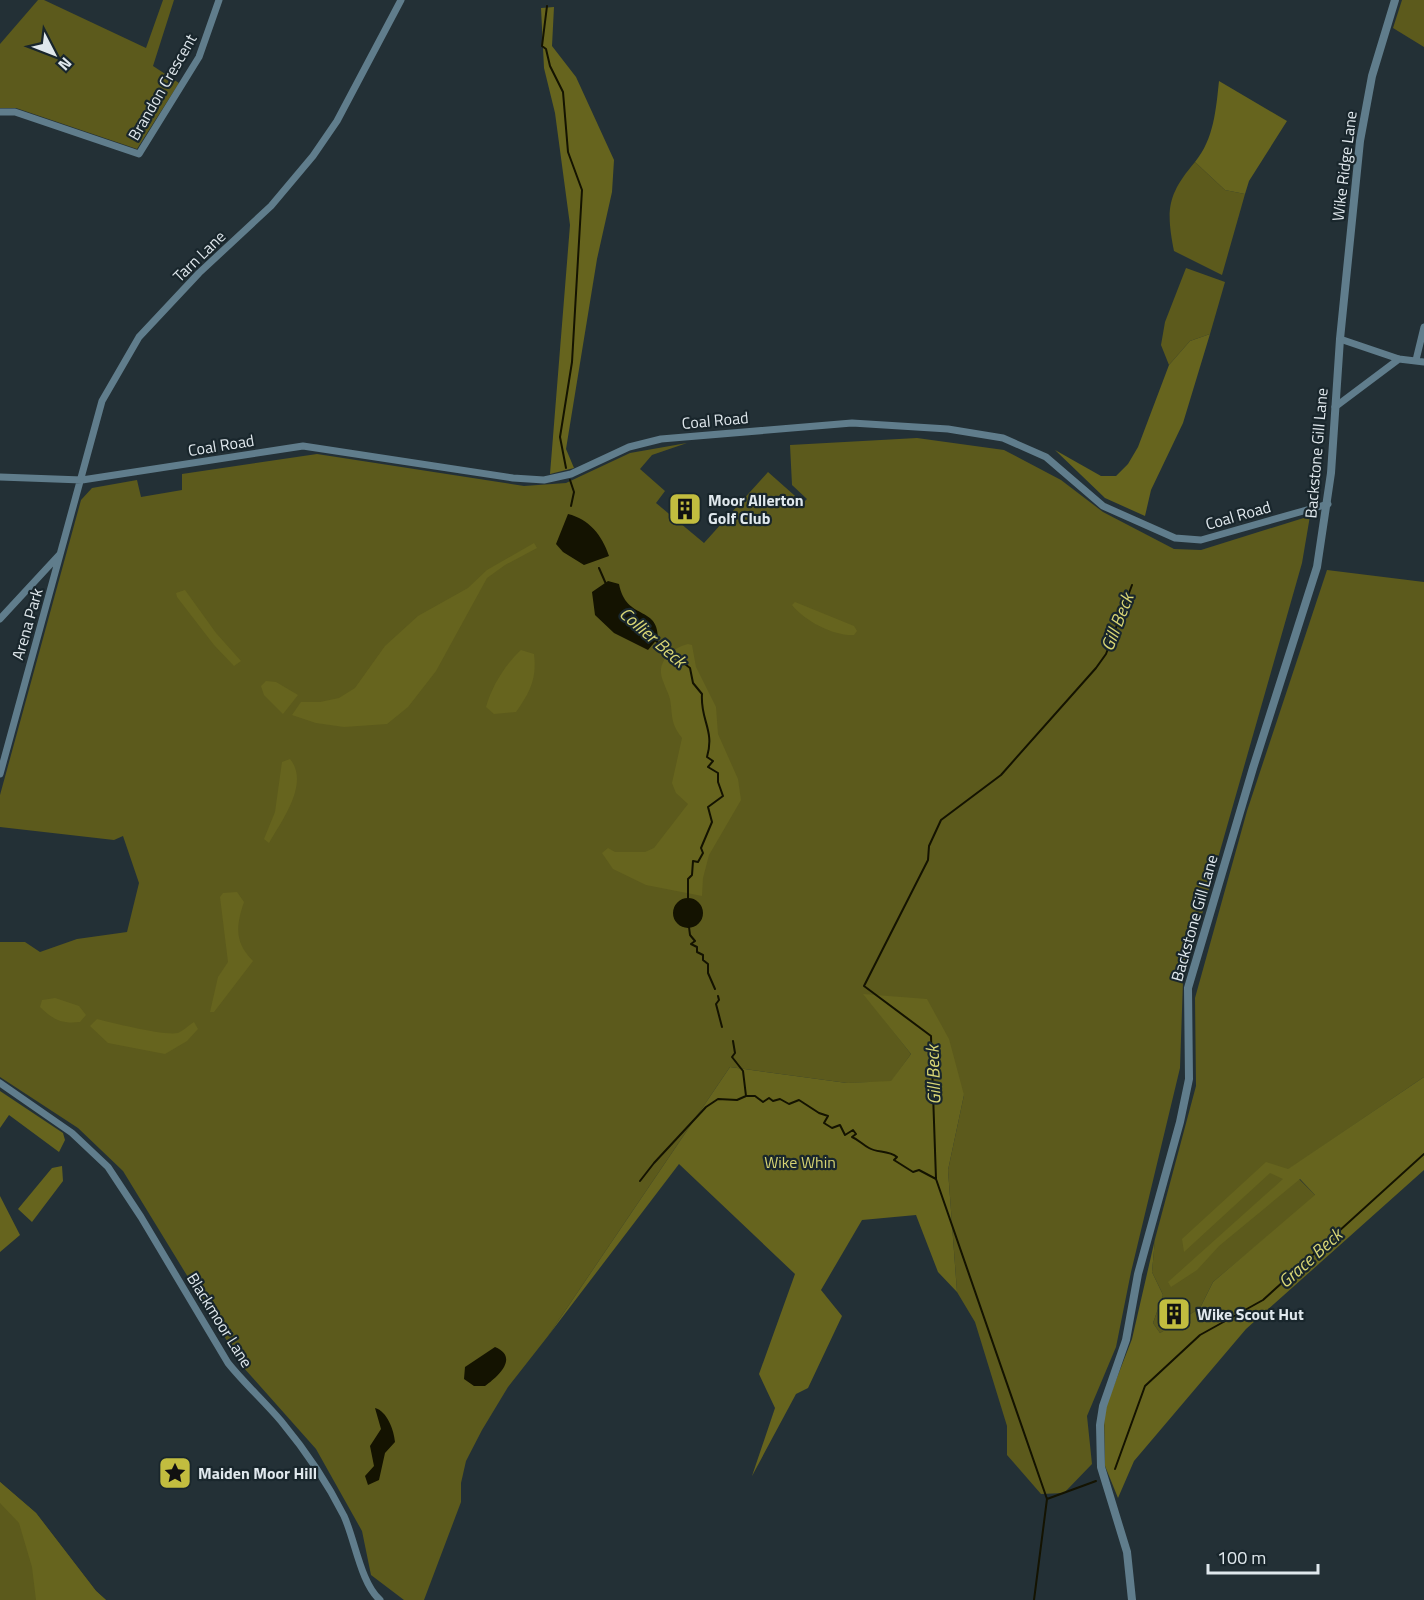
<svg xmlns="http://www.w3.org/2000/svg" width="1424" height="1600" font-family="'Titillium Web',sans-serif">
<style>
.green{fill:#5c5a1c}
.forest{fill:#66641e}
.water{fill:#141301}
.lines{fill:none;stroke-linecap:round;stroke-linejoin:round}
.stream{stroke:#141301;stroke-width:2}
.minor{stroke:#607d8c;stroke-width:7}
.tertiary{stroke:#607d8c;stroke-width:8}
.labels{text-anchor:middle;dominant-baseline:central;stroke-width:4.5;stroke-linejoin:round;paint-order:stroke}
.street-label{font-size:16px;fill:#e0e8ed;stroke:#19262c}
.poi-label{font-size:16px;font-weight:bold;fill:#e0e8ed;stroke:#19262c;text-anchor:start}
.park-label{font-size:16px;fill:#d5d271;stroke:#19262c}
.water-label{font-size:18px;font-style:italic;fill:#d9d675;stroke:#19262c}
</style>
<rect width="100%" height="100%" fill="#233036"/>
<path class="green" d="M38 0H44L146 48 163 0H174L153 66 179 83 137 149 16 108H0V44Z
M1402 0H1424V47L1393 28Z
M1195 162 1225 190 1245 194 1222 275 1174 251C1166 210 1167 195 1195 162Z
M1186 268 1225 282 1210 334 1190 341 1169 365 1161 345 1165 322Z
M917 438 1004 450 1061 480 1103 512 1174 549 1201 550 1310 516 1302 563 1183 981 1180 1068 1131 1272 1116 1347 1087 1416 1092 1464 1064 1493 1041 1494 1007 1455V1426L975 1322 957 1292 948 1170 964 1095 864 994 911 1054 891 1082 847 1083 730 1067 548 1336 508 1387 482 1430 466 1461 461 1483V1502L424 1600H404L371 1575 362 1531 316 1449 243 1367 123 1171 78 1128 0 1077V942H25L40 952 77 939 127 932 139 883 123 836 114 840 0 827V795L81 500 92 488 137 480 141 497 182 490V474L317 454 524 486 566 483 630 453 687 443 652 455 640 469 665 491 656 503 704 543 768 472 803 503 807 499 792 485 790 445Z
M1327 570 1424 582V1077L1289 1169 1316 1196 1213 1282 1200 1308 1160 1333 1153 1323 1163 1295 1152 1272 1155 1239 1196 1086 1195 998 1247 811Z
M0 1482 36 1513 96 1591 106 1600H0Z"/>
<path class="forest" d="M554 7 552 46 576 77 614 160 612 192 597 259 566 449 574 468 550 474 570 225 555 113 544 68 541 8Z
M1219 81 1287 121 1249 181 1245 194 1225 190 1195 162C1214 139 1216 109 1219 81Z
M1210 334 1183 423 1151 490 1145 516 1105 498 1055 450 1101 476H1116L1128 464 1138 447 1169 365 1190 341Z
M534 543 537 548 505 565 487 578 436 671 408 707 387 724 344 727 316 723 292 715 301 702H320L339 698 355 688 385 646 418 616 468 588 487 570Z
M185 590 216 633 241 661 234 666 214 645 177 597 176 593Z
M795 602 854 626 857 631 854 635C833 636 805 621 792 605Z
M688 644 692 645 696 667 716 707 718 734 738 779 741 800 709 855 703 878 702 896 646 885 613 869 602 853 608 848 615 852H645L654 848 688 804 676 793 672 783 682 738C670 722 673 717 670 699 668 692 665 687 663 681 655 662 672 648 688 644Z
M521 650 534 654C537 679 530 692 516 712L494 714 486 707C492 686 505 665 521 650Z
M266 681 276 682 298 695 283 714 264 695 261 686Z
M290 759C310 783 282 820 269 843L264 839 275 812 282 762Z
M237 892 244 902C236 926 234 942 253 961L214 1012H210L218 977 228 962 220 897 223 893Z
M863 994 927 999 949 1039 964 1095 948 1170 957 1292 938 1272 916 1215 862 1220 821 1290 842 1316 808 1388 796 1394 752 1476 775 1408 759 1374 795 1274 679 1164 548 1336 730 1067 847 1083 891 1081 911 1054Z
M55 998 79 1006 86 1015 80 1022C61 1024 54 1020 40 1007L42 1000Z
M97 1019C113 1023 164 1036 178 1033 183 1031 189 1025 194 1022L198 1029 187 1041 165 1054 108 1043 90 1026Z
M1424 1077V1170L1246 1329 1134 1461 1118 1498 1105 1466 1104 1411 1132 1339 1155 1239 1152 1272 1163 1295 1153 1323 1160 1333 1200 1308 1213 1282 1315 1195 1300 1179 1219 1246 1197 1270 1171 1287 1168 1282 1283 1179 1270 1173 1184 1252 1182 1239 1266 1162 1288 1169Z
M0 1091 63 1133 65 1140 59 1152 9 1115 0 1128Z
M62 1166 63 1181 32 1222 18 1209 52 1168Z
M0 1196 20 1235 0 1252Z
M0 1482 36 1513 96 1591 106 1600H36L32 1567 19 1523 0 1503Z"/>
<path class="water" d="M568 514C589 519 602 535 609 556L584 565 563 552 556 544Z
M608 581 619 584C626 621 658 605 658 638L648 650 614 633 595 615 592 592Z
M673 913a15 15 0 1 1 30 0a15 15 0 1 1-30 0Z
M495 1347C519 1357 499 1376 485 1386H474L464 1379 465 1367Z
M375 1408C387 1411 394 1430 395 1442L385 1453 379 1480 368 1485 365 1476 374 1466 370 1446 381 1429Z"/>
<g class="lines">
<path class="stream" d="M547 6 542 46 546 49 550 66 563 92 568 152 582 190 572 362 560 437 566 468
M570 480 574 492 571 506
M599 568 606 584
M656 641 690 668 693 683 702 694C700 720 715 730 707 757L713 761 708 767 718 773V782L723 796 708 807 712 822 701 848 703 853 698 862 693 861 692 875 688 879V901
M689 927 690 935 695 941 691 944 697 947V952L703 955V960L708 964V973L715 989
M718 996 719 1000 716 1004 722 1027
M733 1041 735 1053 732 1057 743 1071 746 1096H755L763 1102 769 1098 773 1101 780 1099 789 1104 799 1100 819 1113 828 1116 824 1123 832 1128 840 1125 845 1135 853 1130 856 1134 852 1137C859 1140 862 1144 869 1148 877 1153 888 1150 897 1157L894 1160 913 1172 919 1170 936 1179
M640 1181 654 1163 706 1107 718 1099 737 1100 746 1096
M1115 1469 1145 1386 1200 1335 1263 1300 1424 1154
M1047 1499 1096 1481
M1034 1600 1047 1499 936 1179 931 1036 864 986 928 860 929 846 941 820 1001 775 1096 668 1106 654 1132 585"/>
<path class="minor" d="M0 112H15L139 154 199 57 219 0
M1340 339 1399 359 1424 362
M1416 360 1424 327
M1335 407 1399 359
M0 477 82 480 303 446 513 478 544 480 571 474 629 447 661 439 852 423 948 429 1003 438 1046 457 1103 506 1175 538 1201 540 1328 504
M0 619 60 554
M0 774 102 401 139 337 199 273 271 206 313 156 337 121 401 0
M0 1083 72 1133 108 1167 141 1217 228 1363C244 1383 264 1401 281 1421 305 1450 327 1482 344 1516 355 1540 361 1584 380 1600"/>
<path class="tertiary" d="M1132 1600 1127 1552 1101 1467 1100 1425 1103 1406 1126 1340 1138 1274 1180 1122 1189 1079 1188 988 1253 768 1317 567 1331 473 1340 339 1360 141 1372 76 1395 0"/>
</g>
<defs>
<g id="building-square" transform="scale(1.725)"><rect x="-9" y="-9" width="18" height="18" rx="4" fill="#c2bd3f" stroke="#19262c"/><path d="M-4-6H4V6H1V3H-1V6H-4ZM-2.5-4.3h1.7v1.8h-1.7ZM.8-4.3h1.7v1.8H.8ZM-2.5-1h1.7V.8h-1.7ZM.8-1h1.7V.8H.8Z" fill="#111"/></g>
<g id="sight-square" transform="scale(1.725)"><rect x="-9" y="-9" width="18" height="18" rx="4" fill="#c2bd3f" stroke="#19262c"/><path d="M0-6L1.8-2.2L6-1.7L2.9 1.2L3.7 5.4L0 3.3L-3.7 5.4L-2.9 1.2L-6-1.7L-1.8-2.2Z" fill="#111"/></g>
</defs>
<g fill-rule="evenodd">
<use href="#building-square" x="685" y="509"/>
<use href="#building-square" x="1174" y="1314"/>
<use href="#sight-square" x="175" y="1473"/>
</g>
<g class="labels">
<g class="street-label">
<text transform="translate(162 87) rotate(-60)">Brandon Crescent</text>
<text transform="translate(1344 166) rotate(-83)">Wike Ridge Lane</text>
<text transform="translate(199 256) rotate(-44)">Tarn Lane</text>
<text transform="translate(715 420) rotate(-5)">Coal Road</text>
<text transform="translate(221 445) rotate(-9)">Coal Road</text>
<text transform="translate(1316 453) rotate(-85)">Backstone Gill Lane</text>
<text transform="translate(1238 515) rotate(-16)">Coal Road</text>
<text transform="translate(27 624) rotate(-74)">Arena Park</text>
<text transform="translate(1194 918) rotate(-74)">Backstone Gill Lane</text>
<text transform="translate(220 1320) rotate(58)">Blackmoor Lane</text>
</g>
<g class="poi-label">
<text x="708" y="500">Moor Allerton<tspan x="708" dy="18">Golf Club</tspan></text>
<text x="1197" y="1314">Wike Scout Hut</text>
<text x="198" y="1473">Maiden Moor Hill</text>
</g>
<g class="park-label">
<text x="800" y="1162">Wike Whin</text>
</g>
<g class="water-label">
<text transform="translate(1117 622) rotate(-69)">Gill Beck</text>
<text transform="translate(653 637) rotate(41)">Collier Beck</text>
<text transform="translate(933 1075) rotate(-92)">Gill Beck</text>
<text transform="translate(1310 1258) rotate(-42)">Grace Beck</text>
</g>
</g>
<g transform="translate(54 54) rotate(132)" stroke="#19262c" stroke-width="4.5" paint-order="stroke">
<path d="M0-4.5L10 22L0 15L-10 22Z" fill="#e0e8ed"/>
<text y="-9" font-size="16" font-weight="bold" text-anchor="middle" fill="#e0e8ed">N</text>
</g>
<path d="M1208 1564v9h110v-9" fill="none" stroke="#e0e8ed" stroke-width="3"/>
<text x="1217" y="1564" font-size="18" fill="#e0e8ed" stroke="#19262c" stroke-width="4.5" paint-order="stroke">100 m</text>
</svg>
